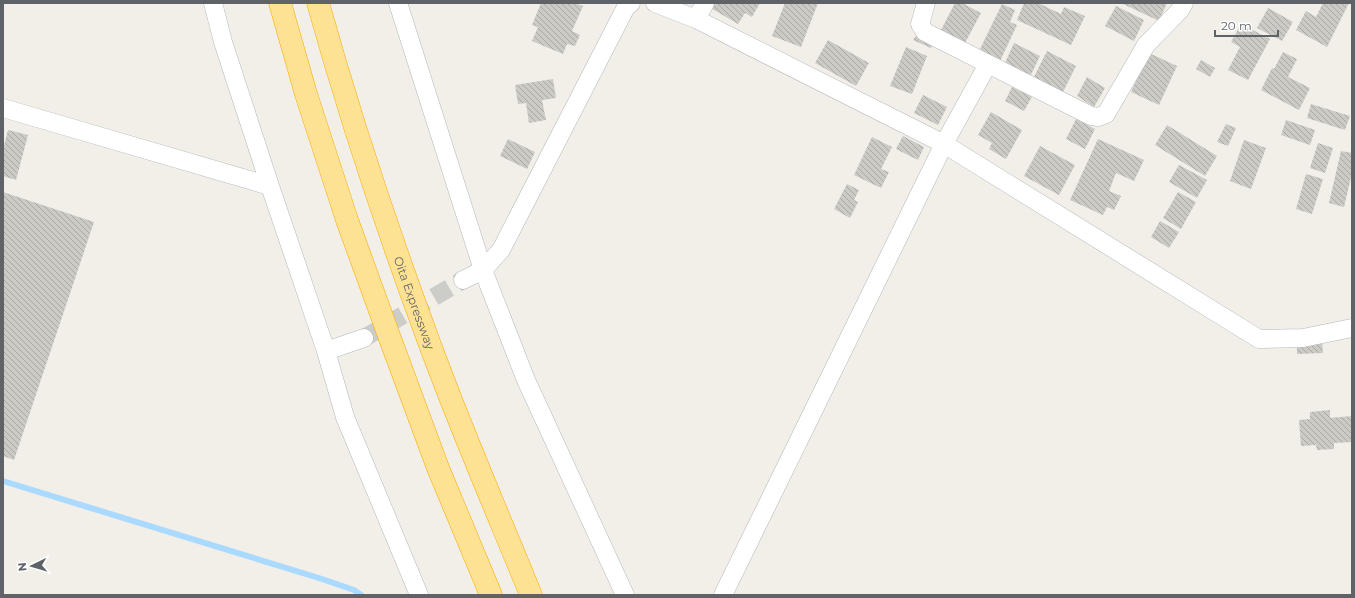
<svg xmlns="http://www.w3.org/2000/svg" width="1355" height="598" font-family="Montserrat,sans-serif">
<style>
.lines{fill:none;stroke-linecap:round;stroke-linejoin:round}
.stream{stroke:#aadaff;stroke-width:6}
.building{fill:url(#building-back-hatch)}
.street-tunnel{stroke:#ccccc8;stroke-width:18;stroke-dasharray:18 9;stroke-linecap:butt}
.street-casing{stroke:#b5b8bc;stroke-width:19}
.highway-casing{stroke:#f9ab00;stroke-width:23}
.street{stroke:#fff;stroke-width:18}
.highway{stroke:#fde293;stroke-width:22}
.labels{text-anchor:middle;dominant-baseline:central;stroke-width:3.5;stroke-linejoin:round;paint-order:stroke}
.street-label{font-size:12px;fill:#5f6368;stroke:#fff}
</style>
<defs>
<pattern id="building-back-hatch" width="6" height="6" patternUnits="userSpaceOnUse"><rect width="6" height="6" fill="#cccac5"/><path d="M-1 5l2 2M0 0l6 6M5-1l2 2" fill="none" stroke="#a9a8a4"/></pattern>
</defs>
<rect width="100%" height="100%" fill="#f1efe8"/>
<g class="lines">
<path class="stream" d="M3 481 322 579 354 590 361 595"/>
</g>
<path class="building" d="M541 3H574L583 6 572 31 580 35 575 46 567 44 563 54 532 41 538 27 532 25Z
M711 3H760L752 17 745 13 738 24 709 7Z
M785 3H818L801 47 772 36Z
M955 3H962L981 13 965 43 941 30Z
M1024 3H1038L1061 14 1064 7 1085 16 1071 45 1017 20Z
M1121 3H1167L1159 21Z
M1323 3H1349L1327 47 1296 30 1306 11 1316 17Z
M1002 4 1015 10 1010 22 1017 25 1000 61 979 51Z
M1116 6 1144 20 1134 41 1105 26Z
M1268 8 1293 22 1282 41 1257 28Z
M1241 24 1270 39 1248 80 1228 70 1240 47 1231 42Z
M916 36 933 44 931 48 913 40Z
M828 40 869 63 856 86 815 63Z
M1014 43 1040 56 1030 77 1004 65Z
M906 47 927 56 912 94 890 86Z
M1047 51 1076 66 1062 94 1033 79Z
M1283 52 1297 59 1288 77 1310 88 1299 110 1261 90 1272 68 1274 69Z
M1149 53 1177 66 1159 105 1131 92Z
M1201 60 1215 68 1210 77 1196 69Z
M1087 77 1105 88 1094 107 1077 96Z
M553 79 556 98 542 100 546 120 529 123 526 103 518 104 515 85Z
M1012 87 1032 97 1024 111 1005 101Z
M923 95 947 107 938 125 914 113Z
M1311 104 1350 116 1345 130 1307 118Z
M991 112 1022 130 1006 159 989 149 992 143 978 135Z
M1076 119 1095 129 1085 149 1066 139Z
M1286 120 1315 130 1310 145 1281 135Z
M1226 124 1236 128 1228 146 1217 142Z
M1167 125 1217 156 1205 176 1155 145Z
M8 130 28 135 16 180 3 176V150Z
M903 136 924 147 918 160 896 149Z
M872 137 892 147 881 169 889 172 881 188 854 175Z
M508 139 535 152 527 169 500 156Z
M1098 139 1144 160 1134 181 1116 173 1109 191 1121 196 1114 210 1107 207 1103 215 1070 200Z
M1244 140 1266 148 1251 189 1230 181Z
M1318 143 1333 148 1325 173 1310 168Z
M1040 146 1075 165 1059 195 1024 176Z
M1341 151 1352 153V173L1344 207 1329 203Z
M1179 165 1207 180 1197 198 1169 182Z
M1306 174 1323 179 1312 214 1296 209Z
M847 184 859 190 854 200 858 202 850 218 834 209Z
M3 192 94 222 14 460 3 456Z
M1178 192 1196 202 1181 229 1163 218Z
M1160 221 1179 232 1169 248 1151 237Z
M1322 342 1323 353 1297 354V343Z
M1330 410V418L1352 416V442L1334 443V449L1317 450 1316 445 1301 446 1299 420 1310 419V412Z"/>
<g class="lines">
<path class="street-tunnel" d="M364 338 463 280"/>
<g class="street-casing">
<path id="street" d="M213 3 223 42 270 186 326 351 345 417 419 595
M398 3 483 270 526 380 625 595
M655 3 696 19 944 144 1259 339 1303 338 1352 328
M926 3 920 24 925 32 1091 116 1098 117 1106 114 1146 45 1180 10 1184 3
M696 19 705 3
M3 108 270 186
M463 280 483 270 501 250 626 7 631 3
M326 351 364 338
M723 595 944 144 988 64"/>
</g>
<g class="highway-casing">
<g id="highway">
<path d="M280 3 306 94 347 220 392 344 438 468 491 595"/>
<path id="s1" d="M318 3C349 114 385 223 425 331 457 420 495 507 531 595"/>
</g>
</g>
<use href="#street" class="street"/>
<use href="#highway" class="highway"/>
</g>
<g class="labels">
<g class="street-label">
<text stroke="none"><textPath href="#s1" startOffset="315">Oita Expressway</textPath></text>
</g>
</g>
<rect width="1355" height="598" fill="none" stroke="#5f6368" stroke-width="8"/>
<g transform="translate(32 566) rotate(265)" stroke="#ffffff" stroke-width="3" paint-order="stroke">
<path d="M0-3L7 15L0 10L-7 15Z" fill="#5f6368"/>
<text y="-6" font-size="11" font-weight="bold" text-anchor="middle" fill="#5f6368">N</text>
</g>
<path d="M1215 30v6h63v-6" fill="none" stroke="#5f6368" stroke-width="2"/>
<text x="1221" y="30" font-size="12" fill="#5f6368" stroke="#ffffff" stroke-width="3" paint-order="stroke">20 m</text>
</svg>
